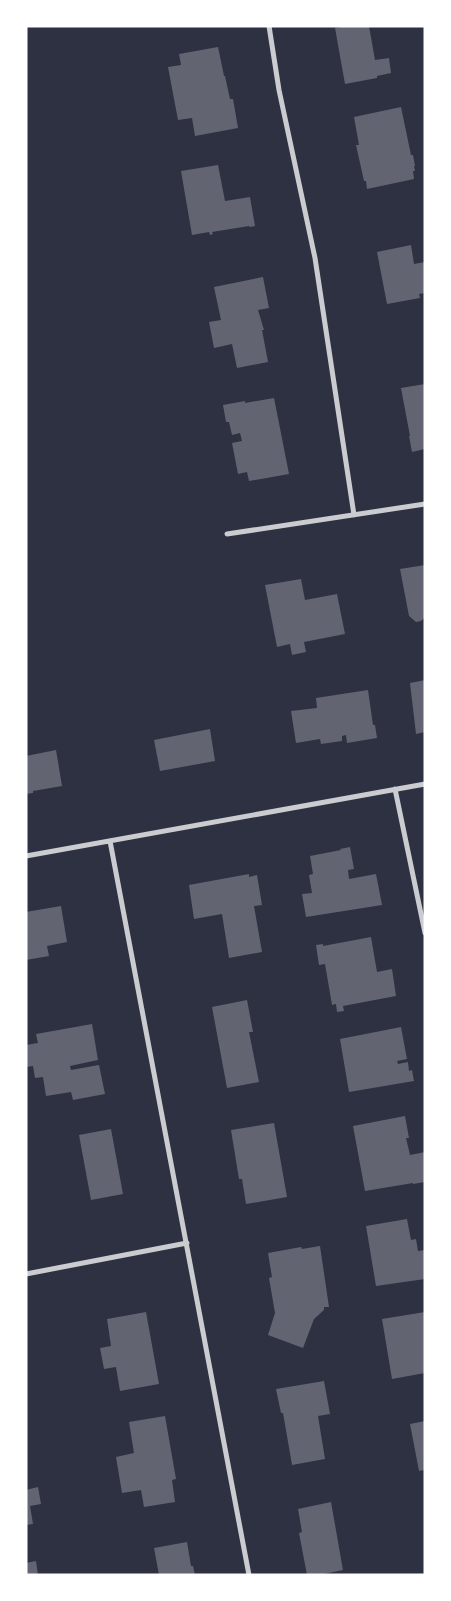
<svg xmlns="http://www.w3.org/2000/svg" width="451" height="1601" font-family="Quicksand,sans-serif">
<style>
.building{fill:#626471}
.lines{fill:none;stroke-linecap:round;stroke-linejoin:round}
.minor{stroke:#caccd0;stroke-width:5}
</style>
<rect width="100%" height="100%" fill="#2d3142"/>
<path class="building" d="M347 26H369L375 60 389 58 391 73 377 76V78L345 84 335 28Z
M218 47 224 76H225L230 99H233L238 128 195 136 192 118 178 120 168 67 181 65 179 54Z
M401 107 411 155H413L415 166H414L415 171H413L414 179 367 189 366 181H364L356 145H359L354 117Z
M218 165 225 201 250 197 255 226 250 227 249 226 212 232 213 234 210 235 209 232 192 235 181 171Z
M411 245 414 264 425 262V293L419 294 420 298 387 304 377 252Z
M263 277 269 308 258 310 264 330H262L268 362 237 368 232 344 214 348 209 322 221 320 214 287Z
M425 384V449L412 452 409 436H410L401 388Z
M274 398 289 474 249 481 247 472 238 474 232 443 242 441 240 433 232 435 229 422H226L223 405 245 401V403Z
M425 565V617L421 621 416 622 409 616 400 569Z
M301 579 305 600 337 594 345 634 304 642 306 652 292 655 290 644 277 647 265 585Z
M425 680V732L416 734 410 683Z
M368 690 373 725H375L377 738 347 743 346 735 342 736V741L321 744 320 739 296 743 291 711 317 708 316 698Z
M210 729 215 761 160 771 154 740Z
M56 750 62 786 33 791V793L26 794V756Z
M350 847 354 869 348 870 349 879 376 874 382 905 306 917 302 894 312 893 309 875 313 874 310 856 341 850 340 849Z
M249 874V877L257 875 262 905 254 906 262 952 229 958 222 914 194 919 189 885Z
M61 906 67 942 47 946 49 956 26 960V912Z
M371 937 377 972 392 969 396 996 343 1006 344 1011 337 1012 336 1004 332 1005 325 964 319 965 316 945 323 944V946Z
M247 1000 253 1032H249L259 1082 227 1088 212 1007Z
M92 1024 98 1060 70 1066 71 1070 99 1065 105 1094 73 1100 71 1092 46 1096 43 1077 35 1078 33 1066 26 1067V1045L38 1043 36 1034Z
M401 1027 407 1059 397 1061 398 1064 408 1062 409 1071 412 1070 414 1081 349 1092 340 1039Z
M405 1116 409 1138H406L410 1155 425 1152V1182L413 1184V1183L365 1191 353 1126Z
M274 1123 287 1197 246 1204 242 1179H239L231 1130Z
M111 1129 123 1194 91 1200 79 1135Z
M407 1219 411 1240 416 1239 418 1251 425 1250V1279L376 1286 366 1226Z
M320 1246 329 1307H324V1310L314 1319 303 1348 268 1335 275 1313 269 1278 272 1277 268 1253 301 1247 302 1249Z
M146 1312 159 1384 120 1391 116 1367 104 1369 100 1348 111 1346 107 1319Z
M425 1312V1373L392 1379 382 1319Z
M324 1381 330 1414 318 1416 325 1459 292 1465 283 1413H281L276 1389Z
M165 1416 176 1479 172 1480 175 1502 144 1507 141 1490 122 1493 116 1457 134 1453 129 1422Z
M425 1421V1470L419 1471 410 1424Z
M38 1487 41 1504 30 1506 33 1524 26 1525V1490Z
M331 1502 343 1570 319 1575H307L299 1533 302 1532 298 1509Z
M187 1542 191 1566H193L195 1575H159L154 1548Z
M36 1561 38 1575H26V1563Z"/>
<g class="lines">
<path class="minor" d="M269 26 279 90 315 258 354 515
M227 534 425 504
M395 789 425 933
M110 841 249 1575
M26 856 425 784
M26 1274 187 1243"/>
</g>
<rect width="451" height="1601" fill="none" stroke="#ffffff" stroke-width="55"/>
</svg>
